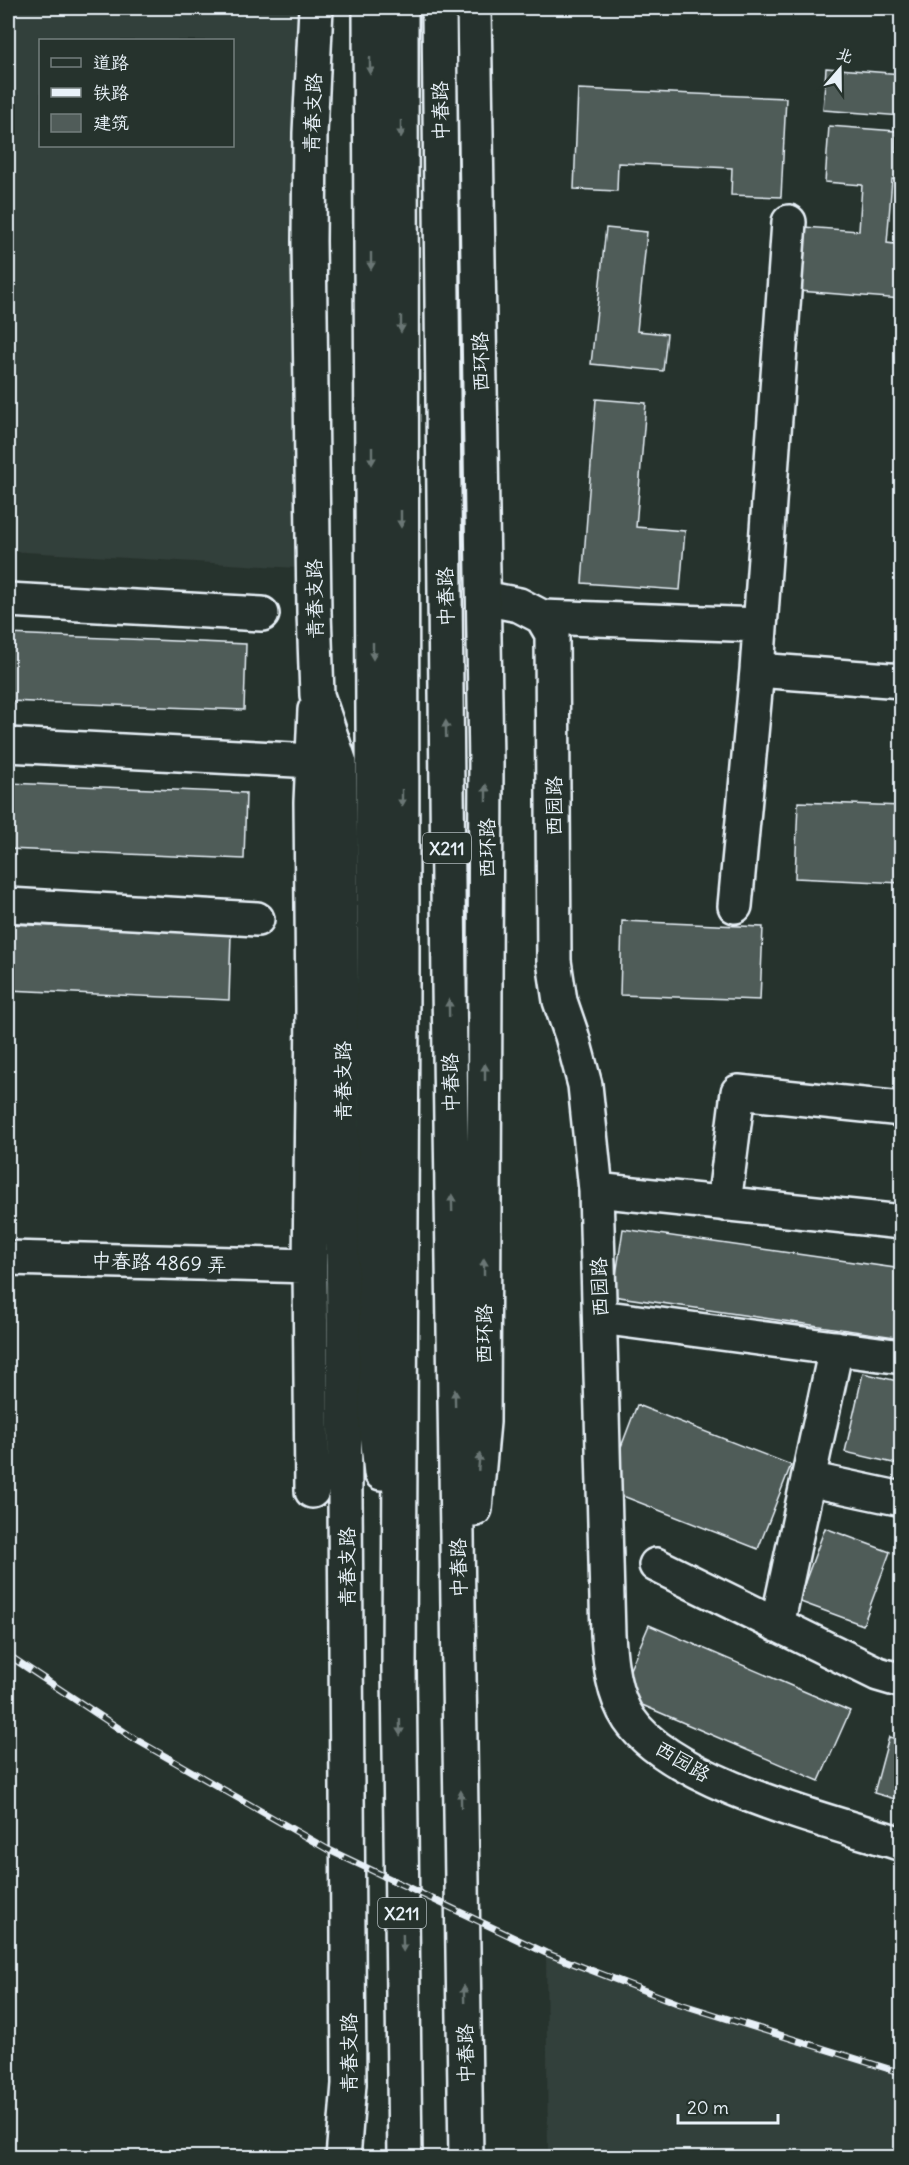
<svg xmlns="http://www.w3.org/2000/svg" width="909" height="2165" font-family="Delius,'LXGW WenKai TC',sans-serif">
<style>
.built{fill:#333f3a;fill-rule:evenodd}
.building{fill:#505c59;stroke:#e8f1f8;stroke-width:1.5}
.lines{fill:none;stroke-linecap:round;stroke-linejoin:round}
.minor-casing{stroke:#e8f1f8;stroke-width:38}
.major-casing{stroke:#e8f1f8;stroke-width:38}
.minor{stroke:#26332d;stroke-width:33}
.major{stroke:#26332d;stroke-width:33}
.rail-casing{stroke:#e8f1f8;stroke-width:7}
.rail{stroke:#26332d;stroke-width:4.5;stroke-dasharray:14;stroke-linecap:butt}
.oneway{fill:#6a7674}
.labels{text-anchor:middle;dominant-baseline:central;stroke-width:5;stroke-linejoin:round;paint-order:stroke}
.shield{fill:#26332d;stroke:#aeb8bb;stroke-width:1.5}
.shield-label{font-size:18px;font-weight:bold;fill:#e8f1f8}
.street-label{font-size:20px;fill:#e8f1f8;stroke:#26332d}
</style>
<rect width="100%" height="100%" fill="#26332d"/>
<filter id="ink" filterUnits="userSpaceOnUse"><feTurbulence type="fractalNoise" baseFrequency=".0167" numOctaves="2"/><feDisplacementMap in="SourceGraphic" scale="12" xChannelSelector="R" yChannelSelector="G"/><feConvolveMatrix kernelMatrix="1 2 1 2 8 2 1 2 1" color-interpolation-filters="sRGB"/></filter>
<g filter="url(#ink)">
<path class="built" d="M8 8H316L313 569 8 551ZM40 40H232V146H40Z
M546 1953 677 2003 901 2073V2157H548Z"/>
<path class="building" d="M826 68 902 74V116L823 110Z
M578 89 786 98 781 197 731 195 732 168 618 163 617 191 574 189Z
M829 126 896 131 895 152 902 153V180L892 179 887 243 902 245V299L799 291 804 227 859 231 862 185 825 182Z
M606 228 647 232 637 331 667 334 663 371 591 364Z
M596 399 646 403 636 527 685 531 680 590 582 583Z
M8 634 246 644 244 710 8 701Z
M8 783 246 793 244 859 8 849Z
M798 802 902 806V883L795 878Z
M622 921 763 927 760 1000 620 995Z
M8 924 231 934 229 1000 8 990Z
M623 1229 902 1269V1338L613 1296Z
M863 1373 902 1382V1465L845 1452Z
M637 1405 791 1465 758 1549 605 1489Z
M825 1528 890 1552 863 1625 798 1601Z
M649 1625 850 1711 819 1781 619 1695Z
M889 1737 902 1740V1801L874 1793Z"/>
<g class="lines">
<g class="minor-casing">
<path id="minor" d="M316 8 310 133 309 241 314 612 317 695 340 763 349 2084 343 2158
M484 598 519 605 542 617 552 634 554 961 560 1001 572 1036 585 1085 596 1190 608 1635C610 1663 613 1695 629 1719 672 1783 829 1821 902 1844
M8 600 262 614
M542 617 760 625
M757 670 902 681
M8 745 332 762
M8 905 257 919
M735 906 757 670 789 222
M596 1190 902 1222
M724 1204 738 1092 902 1109
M8 1258 310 1266
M600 1317 902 1357
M808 1479 902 1499
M312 1491 310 1266 313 1009 311 802 315 710
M656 1565 878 1674 902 1681
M777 1625 836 1348"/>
</g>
<g class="major-casing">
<path id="major" d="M370 8 376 1423 381 1473
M401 8 402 987 399 1669 405 2158
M439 8 449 984 466 2158
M474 8 486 764 483 1422 475 1509"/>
</g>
<use href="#minor" class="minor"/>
<use href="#major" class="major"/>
<g class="rail-casing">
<path id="rail" d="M8 1655 135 1739 327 1849 546 1953 677 2003 902 2073"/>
</g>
<use href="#rail" class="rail"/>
</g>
<defs><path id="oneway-solid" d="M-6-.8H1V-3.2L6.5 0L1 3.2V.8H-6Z" transform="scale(1.5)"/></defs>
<g class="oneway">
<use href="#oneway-solid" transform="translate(370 66) rotate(90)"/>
<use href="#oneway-solid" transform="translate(401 129) rotate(90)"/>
<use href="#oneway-solid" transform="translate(371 261) rotate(90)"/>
<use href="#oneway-solid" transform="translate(401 324) rotate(90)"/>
<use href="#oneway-solid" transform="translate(372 456) rotate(90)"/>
<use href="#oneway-solid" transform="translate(401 519) rotate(90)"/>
<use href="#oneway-solid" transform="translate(373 651) rotate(90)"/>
<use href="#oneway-solid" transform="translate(446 729) rotate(-91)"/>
<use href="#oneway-solid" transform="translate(486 793) rotate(-90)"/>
<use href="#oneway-solid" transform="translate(402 798) rotate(90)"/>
<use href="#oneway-solid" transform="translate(449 1008) rotate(-91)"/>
<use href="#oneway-solid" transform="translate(485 1072) rotate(-90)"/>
<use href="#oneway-solid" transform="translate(452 1203) rotate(-91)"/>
<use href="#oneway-solid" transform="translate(484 1267) rotate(-90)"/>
<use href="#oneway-solid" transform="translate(455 1398) rotate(-91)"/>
<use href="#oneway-solid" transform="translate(479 1462) rotate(-85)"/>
<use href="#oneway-solid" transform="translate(400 1727) rotate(89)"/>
<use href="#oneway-solid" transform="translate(461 1799) rotate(-91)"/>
<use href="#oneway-solid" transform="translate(403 1943) rotate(89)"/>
<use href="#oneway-solid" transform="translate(464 1994) rotate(-91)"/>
</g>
</g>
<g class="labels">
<g class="shield">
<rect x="423" y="833" width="48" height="30" rx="4.5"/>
<rect x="378" y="1898" width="48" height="30" rx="4.5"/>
</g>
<g class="shield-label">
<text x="447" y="848">X211</text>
<text x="402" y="1913">X211</text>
</g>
<g class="street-label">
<text transform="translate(440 111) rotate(-91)">中春路</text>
<text transform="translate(312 113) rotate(-88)">青春支路</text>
<text transform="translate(480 362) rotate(-91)">西环路</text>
<text transform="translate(445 597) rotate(-91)">中春路</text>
<text transform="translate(314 599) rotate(-91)">青春支路</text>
<text transform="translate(553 806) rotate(-90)">西园路</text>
<text transform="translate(486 848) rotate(-90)">西环路</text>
<text transform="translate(342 1081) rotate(-90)">青春支路</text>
<text transform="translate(450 1083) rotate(-91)">中春路</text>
<text transform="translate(159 1262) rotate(2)">中春路 4869 弄</text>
<text transform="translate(599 1287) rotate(-92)">西园路</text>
<text transform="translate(483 1334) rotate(-90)">西环路</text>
<text transform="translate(346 1567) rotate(-90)">青春支路</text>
<text transform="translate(458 1568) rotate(-91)">中春路</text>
<text transform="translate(683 1761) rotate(31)">西园路</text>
<text transform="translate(348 2053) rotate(-90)">青春支路</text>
<text transform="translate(465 2054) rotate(-91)">中春路</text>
</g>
</g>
<rect width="909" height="2165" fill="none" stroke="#26332d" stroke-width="30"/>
<rect x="15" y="15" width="879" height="2135" fill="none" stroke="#e8f1f8" stroke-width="2" filter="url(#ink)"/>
<rect x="39" y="39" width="195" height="108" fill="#26332d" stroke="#747f7e" stroke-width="1.5"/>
<rect x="51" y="58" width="30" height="9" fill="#26332d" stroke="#747f7e" stroke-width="1.5"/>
<text x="93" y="69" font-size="18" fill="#e8f1f8">道路</text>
<rect x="51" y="88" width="30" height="9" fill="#e8f1f8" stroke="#747f7e" stroke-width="1.5"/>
<text x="93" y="99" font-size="18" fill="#e8f1f8">铁路</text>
<rect x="51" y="114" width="30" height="18" fill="#505c59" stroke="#747f7e" stroke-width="1.5"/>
<text x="93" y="129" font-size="18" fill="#e8f1f8">建筑</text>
<g transform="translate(840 69) rotate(20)" stroke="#26332d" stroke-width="4.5" paint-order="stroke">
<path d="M0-4.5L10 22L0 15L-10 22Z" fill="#e8f1f8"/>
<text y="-9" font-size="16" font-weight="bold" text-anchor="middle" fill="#e8f1f8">北</text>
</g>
<path d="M678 2114v9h100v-9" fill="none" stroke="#e8f1f8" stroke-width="3"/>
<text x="687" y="2114" font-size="18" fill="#e8f1f8" stroke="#26332d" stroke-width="4.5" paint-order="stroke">20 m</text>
</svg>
